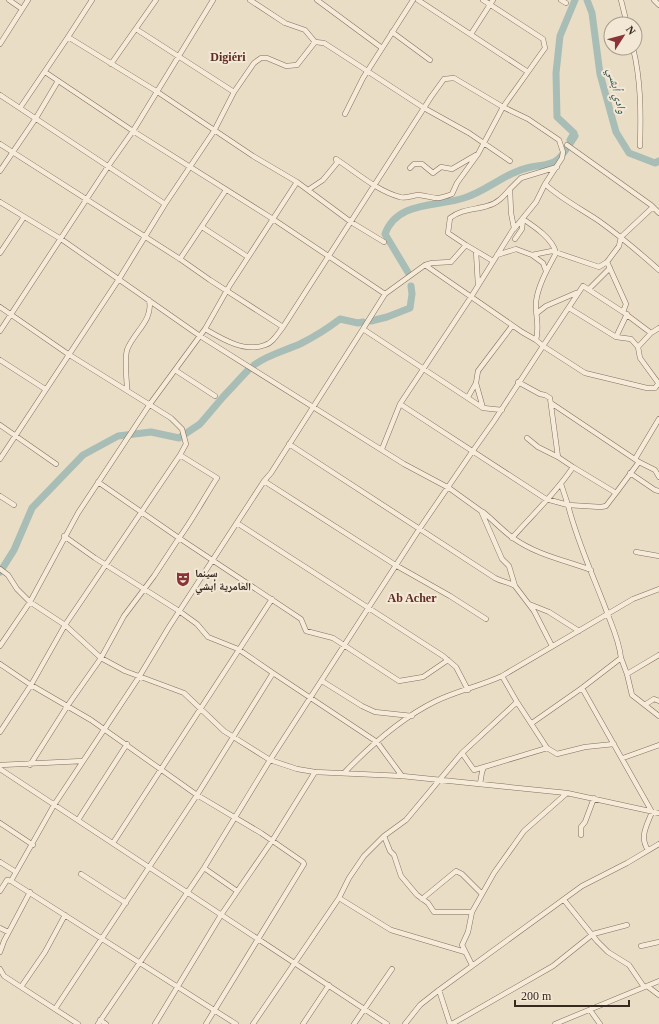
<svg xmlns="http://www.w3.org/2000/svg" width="659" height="1024" font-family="'Times New Roman','Noto Naskh Arabic',serif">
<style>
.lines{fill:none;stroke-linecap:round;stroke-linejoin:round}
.river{stroke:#a7bdb6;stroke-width:7}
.street-casing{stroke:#83705e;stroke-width:5.5}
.street{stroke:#f5ebd8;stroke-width:4.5}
.labels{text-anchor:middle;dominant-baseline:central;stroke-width:4;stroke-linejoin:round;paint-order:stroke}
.poi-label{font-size:11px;font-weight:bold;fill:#352920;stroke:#f2e8d5;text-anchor:start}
.neighbourhood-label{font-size:12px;font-weight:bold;fill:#5d2e24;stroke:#f2e8d5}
.water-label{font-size:12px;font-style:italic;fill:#31534f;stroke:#f2e8d5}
</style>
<rect width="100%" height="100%" fill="#e9ddc6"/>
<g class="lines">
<path class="river" d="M587 0 592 13 600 74 616 132 629 153 655 163 659 161
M570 140 574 133 557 117 556 73 560 36 575 0
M409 274 385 234C397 201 436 207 464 198 487 191 506 172 531 167 540 165 549 166 557 160 562 157 571 142 575 136
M371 321 387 317 410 308 412 294 411 286
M254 365C267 355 284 351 300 344 314 337 327 329 340 319L358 323 363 322
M0 572 14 550 32 508 83 455 118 436 151 432 179 438 200 424 223 397 249 369"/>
<g class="street-casing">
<path id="street" d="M9 0 22 9
M250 0 285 23 305 30 315 42 324 43 335 50 424 108 469 133 510 161
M317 0 382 48
M483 0 543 39 545 48 528 72
M561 0 566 3
M621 0 627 24
M654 0 659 5
M136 29 234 92
M392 32 430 60
M471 34 493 0
M0 44 28 0
M633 48C641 80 641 113 640 146
M111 64 156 0
M45 72 133 131 273 219 385 294 425 265 432 263 451 262 466 245 493 261
M0 95 165 204
M20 108 68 37
M345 114 363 78 413 0
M0 144 180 259 210 280 283 327
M567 145 651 205 659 213
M410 168 414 164H422L433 173 441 167 452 169 476 155
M0 171 36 118 58 81
M297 182 351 222 384 242
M308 190 323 180 337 163 336 159C356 172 377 191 400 197 406 199 413 195 419 195 435 197 435 201 452 194L457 183 478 154 503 107 528 72 418 0
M0 202 61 239 200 336 404 464 449 488 481 511 502 559 509 566 515 586 534 611 552 646
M202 227 248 257
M514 229 536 202 545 184
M515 239 522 229 523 219C535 227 553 239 556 253 548 268 538 285 536 302 535 316 540 325 536 340
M466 245 448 233 450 218C462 209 474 210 487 206 497 204 504 196 510 189
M476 251 478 285
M0 253 24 217
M497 255 516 249 532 255 552 251 599 267 607 262 619 246 621 237 653 207
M532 255 543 263 546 271
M180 259 226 190
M607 262 626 304 623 312
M589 289 610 268
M0 307 68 354 171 418 182 429 186 444 180 455 217 478C204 498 193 519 179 538L301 619 306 631 333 638 399 681 423 677 448 660
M569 308 616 337 631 339 638 347 640 358 659 384
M537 313 546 306 576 293
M659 328 651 333 623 312 583 286 543 346 585 373 647 388H655L659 383
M205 329C222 339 245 353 265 345 273 343 278 333 283 327L431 97 444 79 454 78 503 107 528 119 559 140 563 152 562 158 545 184C560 198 581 209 599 221 620 236 640 253 659 270
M363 329 385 294
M0 331 109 165 133 131 213 0
M616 337 627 314
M638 347 651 333
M0 360 45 389
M175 370 215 396
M476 383 483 408
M127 390C127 378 124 362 127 350 133 333 154 320 149 300
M468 397 476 383 478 371 512 326
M551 403 639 462 655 470 659 477
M400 404 546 499 568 505C577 541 592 573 605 607 611 624 619 639 621 658L582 688 532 723
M0 425 56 464
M527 438 538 447 558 457
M289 444 495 578C502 582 509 582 515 586
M382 449 400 404 471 297 514 228 511 213 510 189 521 178 557 167
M0 459 119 279 165 204 214 131 234 92 254 63 261 58H267L286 66 297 65 315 42
M635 459 659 419
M573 467 616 493 639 462
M630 473 655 490 659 491
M264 481 397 566 450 596 486 619
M561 484 568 505 601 507 606 506 616 493
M0 496 14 505
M483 512C493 520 503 531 513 538 537 555 564 560 591 570
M237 523 443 656 456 667 468 690
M512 538C533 514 556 493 573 467L558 457 550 398 545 395 540 394 518 382
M636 552 659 556
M0 569 8 575 17 589 30 602 65 625 101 658 125 671 184 693 224 731 270 760 297 769 315 772 402 776 567 793 659 813
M529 604 549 612 579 631
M0 646 30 602 78 513 150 404 205 329 230 285 297 182 253 156 156 91 68 37 92 0
M621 658 627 674 632 695 659 716
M0 664 31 685 91 720 197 795 273 673 238 649 208 637 197 624 179 611 95 558 64 536
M273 673 377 742 402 776
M627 674 659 655
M322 681 362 706 375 712 412 716
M582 688 652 812C647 825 639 837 648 850
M517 702 547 748
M646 704 654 699 659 701
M0 732 31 685 65 625 180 455
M462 753 474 770 484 767
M623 758 659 745
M0 765 83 761
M30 765 68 705 101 658 124 616 154 576 179 538 98 482
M0 769 387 1024
M345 772C370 746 403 717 436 701 457 691 480 686 502 676L633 599 659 589
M480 784 482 772 484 767 547 748 557 754 585 747 614 744
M78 820 127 744
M0 823 33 845
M581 835V827L585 822 594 798
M384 836 390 851 394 855 401 876 417 895 428 903 434 912H472
M113 843 272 599
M0 862 16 872
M204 868 237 891
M81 874 126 903
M0 891 7 880 11 881
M422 899 456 871 462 874 482 894
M564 900 597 941 608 952 629 965 644 987
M0 928 8 932
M641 946 659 942
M0 952 4 941 30 892
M465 952 391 930 339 898 349 878 364 856 384 836 406 820 462 753 517 702 502 676
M472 965 462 945 468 932 472 912 494 873 524 831 567 793
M0 969 4 976 78 1024
M647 986 659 995
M21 987 45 952 65 915
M439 990 450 1024
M55 1009 197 795 261 833 303 862 304 864 206 1024
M590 1010 600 1024
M100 1020 106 1024
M98 1024 204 868 270 760 420 528 472 452 494 421 543 346 536 340 522 332 425 265
M155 1024 221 915 272 841 315 772
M236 1024 11 881 54 805 139 677 169 627 264 481 271 473 363 329 483 408 502 410
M253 1024 339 898
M303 1024 329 985
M354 1024 392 969
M405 1024 420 1005 439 990 582 886 627 863 659 844
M452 1024 553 966 593 934 627 925
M555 1024 659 981"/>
</g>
<use href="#street" class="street"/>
</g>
<defs>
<g id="theatre-bare" transform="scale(1.2)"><path d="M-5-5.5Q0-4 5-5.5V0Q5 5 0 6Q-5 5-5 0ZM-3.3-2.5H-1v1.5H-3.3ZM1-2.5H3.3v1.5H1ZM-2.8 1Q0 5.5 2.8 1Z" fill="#8b3438" stroke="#f2e8d5" stroke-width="2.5" paint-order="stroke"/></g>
</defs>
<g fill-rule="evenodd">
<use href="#theatre-bare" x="183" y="579"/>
</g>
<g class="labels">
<g class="poi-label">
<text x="195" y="573">سينما<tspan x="195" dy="13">العامرية أبشي</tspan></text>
</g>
<g class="neighbourhood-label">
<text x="228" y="57">Digiéri</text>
<text x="412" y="598">Ab Acher</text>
</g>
<g class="water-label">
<text transform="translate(617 91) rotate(76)">وادي أبشي</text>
</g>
</g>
<g transform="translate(623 36) rotate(54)"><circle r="19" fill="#f2e8d5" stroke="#a69c8d"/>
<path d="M0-3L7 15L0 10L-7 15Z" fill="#8b3438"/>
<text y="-6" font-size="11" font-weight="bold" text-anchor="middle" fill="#352920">N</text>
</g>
<path d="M515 1000v6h114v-6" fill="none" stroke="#352920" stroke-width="2"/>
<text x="521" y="1000" font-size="12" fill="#352920" stroke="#f2e8d5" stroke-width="3" paint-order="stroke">200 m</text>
</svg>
